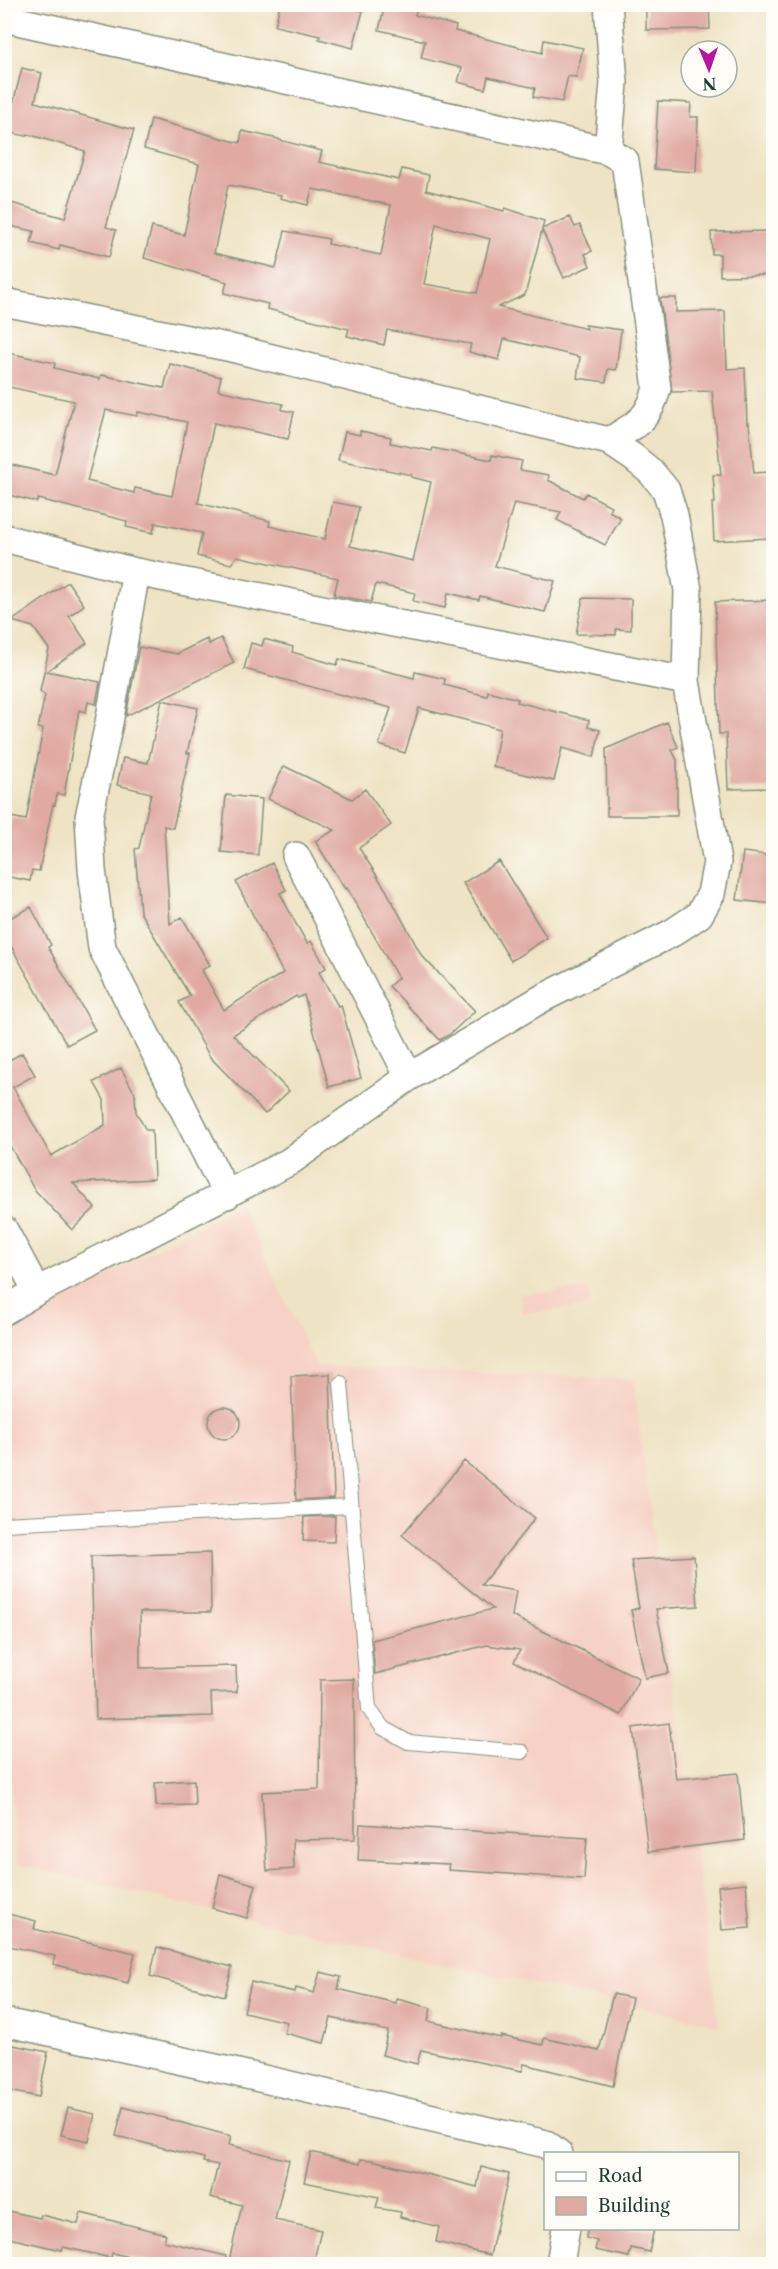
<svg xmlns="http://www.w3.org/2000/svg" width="778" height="2269" font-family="'Libre Caslon Text',serif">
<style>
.built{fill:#f6d1c5}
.building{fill:#e0aaa2;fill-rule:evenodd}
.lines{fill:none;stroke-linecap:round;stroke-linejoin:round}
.lane-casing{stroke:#87907c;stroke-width:16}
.street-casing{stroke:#87907c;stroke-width:30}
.lane{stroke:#fff;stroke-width:14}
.street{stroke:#fff;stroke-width:27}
</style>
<rect width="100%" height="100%" fill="#fdfcf7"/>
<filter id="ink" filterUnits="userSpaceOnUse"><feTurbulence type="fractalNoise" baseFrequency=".0167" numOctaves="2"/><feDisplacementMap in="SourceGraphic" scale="12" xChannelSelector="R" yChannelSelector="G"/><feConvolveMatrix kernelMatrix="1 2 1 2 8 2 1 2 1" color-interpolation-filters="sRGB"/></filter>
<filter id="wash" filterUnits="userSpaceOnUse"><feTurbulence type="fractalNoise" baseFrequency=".008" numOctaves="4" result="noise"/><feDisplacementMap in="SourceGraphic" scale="24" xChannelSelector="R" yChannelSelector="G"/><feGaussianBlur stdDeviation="1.35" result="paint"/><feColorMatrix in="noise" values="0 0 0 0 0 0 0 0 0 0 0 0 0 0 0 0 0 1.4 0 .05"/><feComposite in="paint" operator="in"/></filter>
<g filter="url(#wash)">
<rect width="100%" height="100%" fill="#efe3c5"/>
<path class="built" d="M240 1204 316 1366 633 1379 719 2025 300 1932 17 1864 4 1701V1330Z
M589 1289 590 1307 521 1313 520 1294Z"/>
<g id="blocks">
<path class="building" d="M280 4H339L363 11 353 48 319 39 320 36 275 26Z
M385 4H418L415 15 456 26 455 31 542 53 544 40 583 48 576 77 568 76 562 102 533 97 535 88 488 77 485 89 458 82 462 68 421 58 425 41 379 30Z
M646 4H709L710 29 646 30Z
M22 68 42 73 35 102 134 130 106 227 116 230 109 257 60 245 59 250 31 243 34 231 4 225V201L65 218 85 151 27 134 26 136 6 132Z
M658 101 691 103 690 117H698L696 172 654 169Z
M151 119 240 143 242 131 279 139V140L322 151 319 162 399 180 402 169 429 175 426 190 504 211 505 208 544 221 542 229 570 217 575 227 580 225 592 251 585 254 590 266 564 278 542 230 525 295 498 307 587 329 585 325 621 330 616 370 608 369 606 382 577 378 580 357 504 339 499 360 469 352 471 344 387 330 384 345 347 336 349 329 267 309 268 304 224 293 227 282 144 258 152 227 184 235 199 164 144 149ZM228 185 281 195 280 198 308 205 312 189 391 205 381 255 328 244 329 239 285 231 276 268 214 253ZM436 224 490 239 477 293 424 284Z
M774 231V275L720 276V254H712L711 232Z
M660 298H676V312L725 311 727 369 745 368 747 424 749 423 754 473 768 472 772 538 714 541 712 503H715L713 475H721L712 391 672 392Z
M4 352 55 363 54 368 100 379 101 375 164 388 170 364 221 377 218 390 283 404 282 410 294 412 288 439 214 423 198 503 270 521 269 526 325 539 333 502 359 507 350 546 413 561 431 482 411 477 412 475 338 460 345 432 360 435V431L391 437 390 443 432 451 433 448 491 460 492 455 522 461 520 470 549 475 548 480 583 498 586 493 611 506 609 511 621 518 605 545 557 520 561 512 514 503 495 566 555 581 545 612 480 596 479 600 448 593 445 608 413 601 415 593 376 584 371 602 334 595 338 578 237 556 231 564 197 556 202 533 155 523 153 533 126 527 127 521 38 499 37 502 4 494V463L55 475 74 401 4 386ZM106 410 137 416 138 412 187 422 172 496 135 488 134 493 87 481Z
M68 582 84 605 69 616 87 643 47 671 100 682 96 704 88 702 86 712 79 710 64 795 57 794 55 805 53 804 39 871 32 870 30 881 4 876V849L11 817 26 820 43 729 38 728 45 695 40 691 49 649 33 627 12 621Z
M583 598 631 599V630L616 629V635L576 634Z
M774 600V788L728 789 726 734H719L715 602Z
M221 638 234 663 126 716 139 647 178 654V653L207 639 209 644Z
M264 639 293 647 292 652 337 665 339 659 414 678 415 672 445 679 444 685 487 696 488 691 518 699 517 702 589 720 588 727 600 730 594 757 562 748 554 781 493 767 500 729 419 708 405 753 379 745 391 708 244 669 251 643 262 646Z
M162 700 198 708 187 753H190L173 828 164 826 170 924 182 917 210 965 202 970 224 1010 283 973 236 882 272 863 286 890 280 893 296 924 307 943 311 941 326 968 319 972 338 1006 341 1005 361 1078 329 1087 304 995 298 998 296 996 233 1035 289 1091 265 1114 210 1057 179 1002 190 996 140 912 135 849 139 848 151 793 117 785 123 758 148 763Z
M667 722 678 747 672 750 677 760V816H607L606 749Z
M284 766 352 799 365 789 391 825 359 848 386 890 422 956 475 1011 450 1034 440 1040 389 986 398 978 347 888 345 889 315 841 335 830 268 799Z
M226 795 262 799 258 855 221 852Z
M743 852 774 856V904L737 900Z
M499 861 547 938 511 961 463 883Z
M31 907 51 945 48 947 95 1030 67 1045 4 934V921Z
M22 1053 35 1075 13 1087 51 1156 105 1125 104 1100 94 1082 121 1068 135 1094 136 1112 146 1130H152L154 1179 73 1183 95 1208 72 1230 34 1189 4 1135V1063Z
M330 1374 334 1498 296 1500 291 1376Z
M208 1423a16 16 0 1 1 32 0a16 16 0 1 1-32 0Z
M464 1461 535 1518 481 1585 516 1591 512 1616 639 1678 621 1715 514 1662 520 1650 487 1645 375 1674 372 1640 493 1609 402 1535Z
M335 1516 334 1542 303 1541 304 1517Z
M210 1553 211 1612H140V1668L236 1666 237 1692 211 1693 212 1716 96 1719 91 1556Z
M694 1556 698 1606 656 1609 669 1673 645 1678 631 1610 639 1608 631 1560Z
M354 1679 355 1839 293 1840 294 1869 267 1871 262 1792 319 1789 320 1680Z
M669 1723 676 1779 738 1773 745 1840 648 1852 633 1728Z
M194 1780 195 1805 156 1806 155 1783Z
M360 1824 587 1838 584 1879 448 1870 449 1864 358 1860Z
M220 1874 256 1885 247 1918 212 1908Z
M746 1883 750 1928 722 1930 718 1886Z
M8 1914 36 1921 34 1929 135 1953 128 1983 53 1964 55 1956 4 1945V1929Z
M157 1947 232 1967 225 1996 150 1976Z
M320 1972 341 1977 338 1989 396 2003 397 1999 431 2008 428 2021 501 2038V2036L543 2045 544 2038 599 2051 613 1994 632 1998 613 2086 524 2064 522 2071 421 2050 417 2064 382 2055 388 2031 331 2018 324 2043 284 2033 287 2022 244 2012 251 1982 295 1992 296 1988 314 1993Z
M13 2045 48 2052 39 2097 4 2090Z
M123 2107 231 2136 229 2145 289 2160 275 2220 321 2230 313 2265H228L242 2205 210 2197 218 2165 203 2162 204 2158 116 2136Z
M68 2108 95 2114 89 2141 61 2135Z
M311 2152 360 2164 361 2159 372 2160 477 2187 481 2167 509 2174 490 2255 436 2242 439 2227 400 2217 401 2212 376 2208 379 2197 304 2182Z
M4 2210 40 2218 41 2215 78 2224 81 2213 166 2234 164 2241 226 2256 225 2265H164L112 2253 111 2258 63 2247 62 2250 4 2237Z
M587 2229H654L649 2252 631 2248 629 2257 595 2250 597 2241 586 2238Z"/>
</g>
</g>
<g filter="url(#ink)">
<use href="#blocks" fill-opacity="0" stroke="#87907c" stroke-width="1.5"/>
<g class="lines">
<g class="lane-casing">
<path id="lane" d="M341 1383 369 1709 383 1728 408 1742 522 1752
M4 1524 351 1506"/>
</g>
<g class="street-casing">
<path id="street" d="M608 4 614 83 608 151
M4 18 608 151 625 161 657 388C649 420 636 425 609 441
M4 302 227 347 609 441 634 458 651 472 666 490 674 515 688 590 686 681 717 862 711 894 699 915 672 933 541 999 409 1077
M4 538 136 572 686 681
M136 572 109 723 89 817 92 870 102 948 227 1195
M4 1230 37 1291
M4 1311 37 1291 289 1162 409 1077 296 856
M4 2022 229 2071 546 2144 559 2154
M560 2264 566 2228"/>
</g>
<use href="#lane" class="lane"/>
<use href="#street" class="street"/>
</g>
</g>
<rect width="778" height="2269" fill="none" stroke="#fdfcf7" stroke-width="24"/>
<rect x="544" y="2152" width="195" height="78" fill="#fdfcf7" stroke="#a4b0a9" stroke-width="1.5"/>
<rect x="556" y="2172" width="30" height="9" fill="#ffffff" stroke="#a4b0a9" stroke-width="1.5"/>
<text x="598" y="2182" font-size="18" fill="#1f3d34">Road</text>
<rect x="556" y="2197" width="30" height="18" fill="#e0aaa2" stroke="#a4b0a9" stroke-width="1.5"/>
<text x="598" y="2212" font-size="18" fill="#1f3d34">Building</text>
<g transform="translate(709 69) rotate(178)"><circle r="28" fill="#fdfcf7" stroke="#a4b0a9" stroke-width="1.5"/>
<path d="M0-4.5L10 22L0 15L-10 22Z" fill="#b5179e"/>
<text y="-9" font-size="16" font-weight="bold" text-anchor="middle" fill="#1f3d34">N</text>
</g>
</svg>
